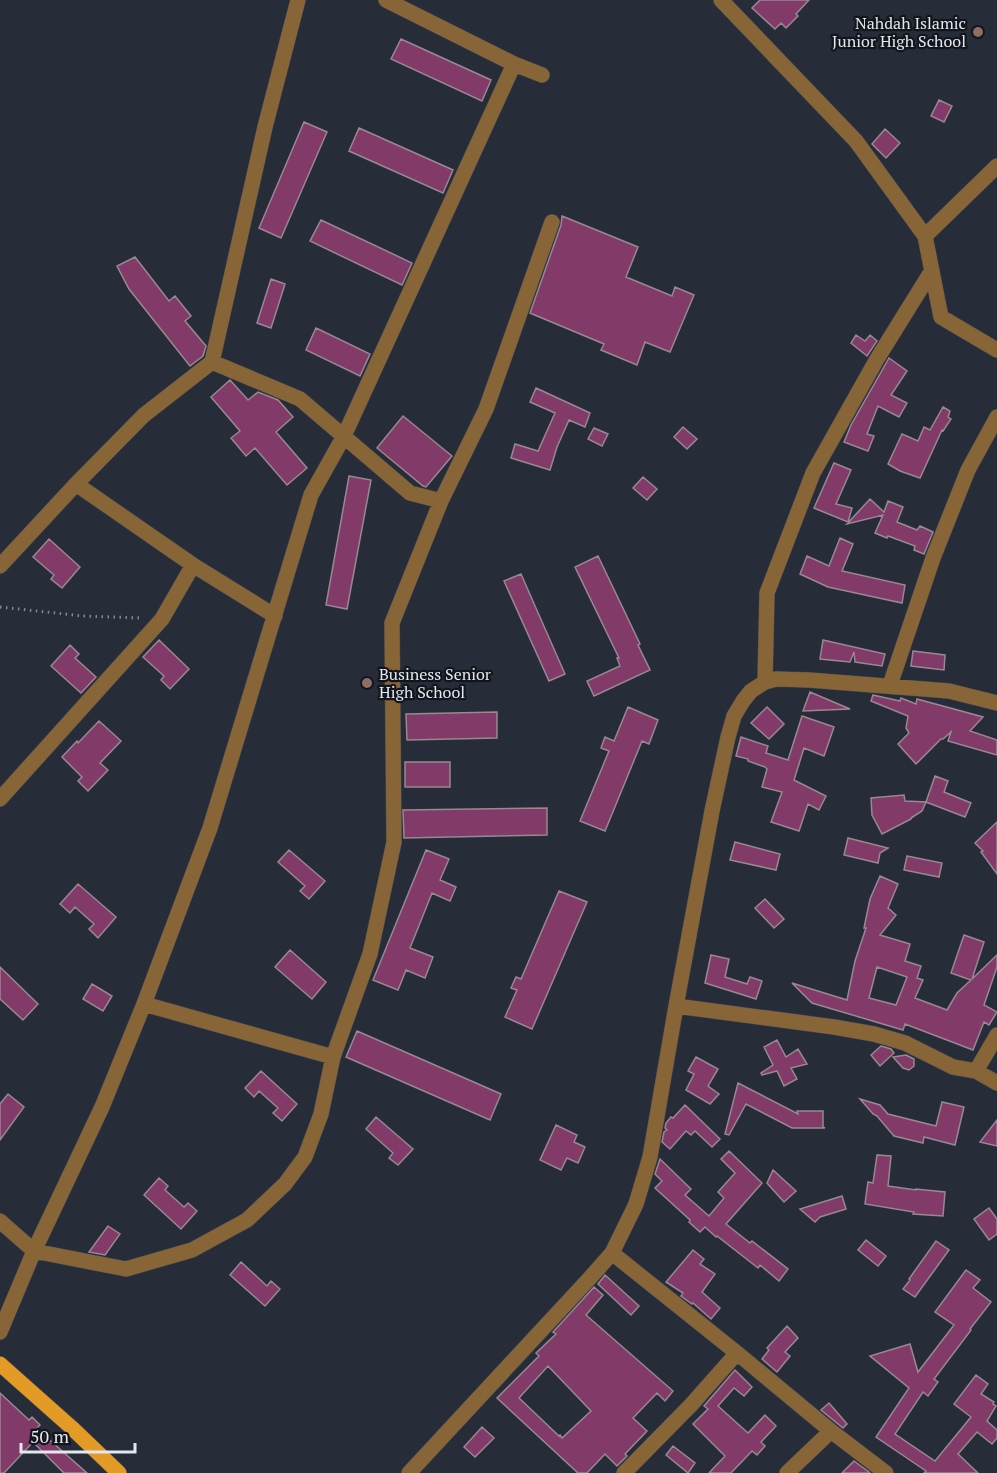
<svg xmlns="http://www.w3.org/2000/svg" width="997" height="1473" font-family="'PT Serif',serif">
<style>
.building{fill:#823a69;stroke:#988891;stroke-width:1.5;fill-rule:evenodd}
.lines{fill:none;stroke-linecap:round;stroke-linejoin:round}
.minor-casing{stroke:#444b56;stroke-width:16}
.major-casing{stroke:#444b56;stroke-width:16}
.path{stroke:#838993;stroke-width:3;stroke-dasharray:1.5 4.5;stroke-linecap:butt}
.minor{stroke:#886536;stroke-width:15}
.major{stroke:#e49b25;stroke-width:15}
.education-dot{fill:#8d6e63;stroke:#12151b;stroke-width:2}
.labels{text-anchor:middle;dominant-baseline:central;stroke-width:4.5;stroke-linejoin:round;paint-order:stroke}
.poi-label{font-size:16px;fill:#e3e8f0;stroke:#12151b;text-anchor:end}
</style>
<rect width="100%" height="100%" fill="#262d39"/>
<path class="building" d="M760 0H809L796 14 798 16 786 28 781 23 775 29 752 8Z
M401 39 491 80 482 101 391 59Z
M939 100 952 106 944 122 931 116Z
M304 122 327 132 281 238 259 228Z
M359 128 453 170 443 193 349 151Z
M885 129 900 143 886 158 872 144Z
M562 216 638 247 626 277 672 296 675 287 694 295 670 352 645 342 637 365 601 350 604 344 530 313 561 225Z
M321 220 412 263 402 285 310 241Z
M135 257 169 301 175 296 191 316 185 321 206 346 203 356 190 366 129 289 117 266Z
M271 279 285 284 271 328 257 323Z
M316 328 370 354 360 376 306 350Z
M856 335 865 341 870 335 877 341 867 356 851 343Z
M889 358 907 371 891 395 907 403 899 417 878 406 867 434 874 436 868 451 844 442 851 425Z
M230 380 248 400 258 392 278 400 293 417 276 432 307 468 287 485 255 448 246 456 231 438 240 431 211 397Z
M536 388 590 413 585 427 569 420 557 447 550 470 511 458 515 444 538 451 555 413 530 402Z
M943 407 950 411 948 417 951 419 943 431 942 430 920 478 900 471 888 464 902 434 918 441 924 427 930 430Z
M403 416 452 456 426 487 423 486 377 448Z
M683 427 697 439 687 449 674 437Z
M594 428 608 434 602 446 588 439Z
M834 463 851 470 836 504 852 508 848 522 814 508Z
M349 476 371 480 347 609 326 605Z
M643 477 657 489 647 500 633 488Z
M870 499 884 512 888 501 903 507 897 522 917 530 920 526 933 532 924 554 914 550 915 546 888 536 887 538 875 533 883 515 847 524Z
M840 538 853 544 842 571 905 585 902 603 828 587 800 574 807 556 829 566Z
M49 539 80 567 62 588 51 579 54 575 33 557Z
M598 556 640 644 638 645 650 670 594 696 587 681 620 666 617 658H619L575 567Z
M521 574 565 674 549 681 504 581Z
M159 640 189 669 170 689 161 680 164 676 143 657Z
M823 640 885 654 882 666 855 662 854 652 850 662 820 659Z
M70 645 79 654 75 658 96 677 81 693 51 666Z
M913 651 945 655 944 670 911 666Z
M810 692 850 709 803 711Z
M873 695 900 701 901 698 916 704 917 699 983 717 970 731 997 740V755L948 741 951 732 943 739H941L916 764 898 744 909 733 906 728 908 716 871 701Z
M628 707 658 720 649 744 642 741 605 831 580 821 609 751 601 748 605 737 614 741Z
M767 707 784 724 769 739 751 723Z
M497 712V738L407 740 406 714Z
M802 716 834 727 824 756 804 748 794 780 826 796 819 810 808 804 799 831 771 822 782 792 762 787 767 769 765 767 748 761V759L736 756 741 737 768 746 766 753 788 760Z
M99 721 121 741 100 763 108 770 88 791 78 781 82 777 62 757 77 741 78 743Z
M405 762H450V787H405Z
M935 776 948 781 944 792 971 803 965 817 926 802Z
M904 795 905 801 926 802 922 811 911 818V819L882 834 872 815 871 798Z
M547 808V835L404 838 403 810Z
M997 822V874L981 852 983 851 975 843Z
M848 838 888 848 880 853 878 863 844 855Z
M735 842 780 854 776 870 730 860Z
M289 850 325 881 309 899 300 891 305 886 278 862Z
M426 850 449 859 440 880 456 887 450 901 432 893 410 948 433 957 425 978 406 970 398 990 373 980Z
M907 856 942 863 939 877 904 870Z
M880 876 898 884 888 908 896 915 880 935 910 944 905 961 921 966 917 978 923 980 915 998 947 1010 957 993 971 980 951 973 964 935 984 942 972 979 997 955V967L984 1005 997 1012 989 1025 984 1022 973 1050 905 1024 903 1030 812 1003 792 983 847 1000 855 961 866 928H864L870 899ZM877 967 907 977 896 1005 869 998Z
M78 884 116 917 98 938 89 929 94 924 75 907 70 913 60 904Z
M559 891 587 902 532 1029 505 1017 517 990 511 988 516 977 521 979Z
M765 899 784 919 774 928 755 908Z
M290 950 326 982 312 999 275 967Z
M711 955 729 959 725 977 747 984 750 977 762 981 756 999 705 983Z
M0 967 38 1004 23 1020 0 999Z
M92 984 112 996 103 1011 83 999Z
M357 1031 501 1094 490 1120 346 1057Z
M777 1040 786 1057 798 1049 807 1064 791 1068 797 1079 784 1086 777 1071 762 1075 761 1073 773 1065 764 1047Z
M881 1046 891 1049 894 1053 880 1066 871 1055Z
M906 1055 914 1059V1066L909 1070 903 1068 893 1057Z
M696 1057 718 1069 708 1086 719 1094 710 1104 686 1090 694 1074 688 1071Z
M261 1071 297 1104 282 1121 273 1113 278 1108 259 1091 254 1097 245 1088Z
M738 1083 798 1114 797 1111H823V1127L825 1128H792L746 1104 729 1135 725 1134Z
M8 1094 24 1107 0 1140V1104Z
M860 1099 880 1105 888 1114 936 1126 942 1102 964 1107 955 1145 924 1137 923 1143 894 1136 877 1116 873 1114Z
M685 1105 720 1139 712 1147 695 1131 691 1135 686 1131 670 1149 662 1142 664 1132 667 1130 665 1128 666 1123 671 1117 673 1118Z
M376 1117 413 1149 398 1165 389 1158 393 1153 366 1129Z
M997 1120V1146L980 1142Z
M556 1125 577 1135 574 1142 585 1147 578 1163 567 1158 561 1170 540 1160Z
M729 1151 762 1183 726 1224 750 1243 752 1241 788 1269 779 1281 760 1265 758 1268 717 1236 716 1237 705 1227 700 1232 689 1222 690 1220 655 1188 662 1181 655 1174 660 1159 691 1189 685 1195 709 1216 724 1198 718 1192 735 1173 721 1159Z
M877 1155 891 1156 888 1186 916 1190V1189L945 1192 943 1216 913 1214 914 1212 865 1204 868 1182 873 1183Z
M773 1170 796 1191 784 1202 767 1183Z
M159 1178 168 1186 165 1190 184 1207 188 1203 197 1211 181 1229 144 1195Z
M842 1196 846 1209 820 1217 815 1222 800 1209Z
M989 1208 997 1219V1234L989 1240 974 1219Z
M108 1226 120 1234 105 1255 89 1252Z
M866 1240 886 1256 878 1266 858 1250Z
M936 1241 949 1250 915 1297 903 1289 910 1280 909 1279Z
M693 1250 704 1259 700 1264 715 1274 702 1292 720 1308 711 1319 693 1303 692 1304 681 1296 683 1293 666 1282Z
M241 1262 267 1286 271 1281 280 1289 265 1306 230 1275Z
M966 1270 980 1280 973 1288 991 1302 970 1329 971 1330 934 1379 938 1382 928 1396 923 1392 895 1434 935 1461 971 1417 954 1404 976 1375 988 1384 981 1394 994 1402 993 1404 996 1406 987 1421 997 1430V1438L992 1444 977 1432 958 1454 978 1473H924L926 1471 876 1437 909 1388 870 1356 910 1344 918 1372 954 1325 935 1312Z
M605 1275 639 1306 631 1315 598 1284Z
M594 1287 603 1295 586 1315 673 1391 665 1401 657 1393 633 1418 647 1431 625 1454 627 1456 617 1466 605 1454 587 1473H578L497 1398 539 1356 536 1353 556 1334 553 1332ZM548 1366 591 1411 562 1438 560 1435 559 1436 519 1398Z
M787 1326 798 1338 785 1352 790 1356 777 1372 762 1359 769 1350 767 1348Z
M735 1370 752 1387 744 1396 734 1388 718 1406 748 1433 765 1415 776 1426 761 1442 765 1446 757 1455 752 1451 731 1473H709L725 1456 693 1424 708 1409 704 1406Z
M0 1393 29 1420 32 1417 40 1425 37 1428 43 1434 87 1473H64L33 1442 4 1473H0Z
M829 1403 847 1424 843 1428 821 1410Z
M482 1427 494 1438 475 1457 464 1447Z
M673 1446 695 1463 688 1473 666 1455Z
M854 1461 869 1472 870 1473H842Z"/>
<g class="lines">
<g class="minor-casing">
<path id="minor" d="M386 0 514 64 542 75
M721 0 856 141 925 236 941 317 997 350
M925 236 997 166
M212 362 300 399 410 493 441 501
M76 484 193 565 275 616
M0 566 76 484 144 415 212 362 265 127 298 0
M765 682 767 593 813 473 877 359 931 272
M890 685 933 558 968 470 997 417
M0 799 162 619 193 565
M144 1004 333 1057
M676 1006 834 1027 874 1034 905 1043 953 1067 976 1071 997 1083
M976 1071 997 1035
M0 1221 34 1251 126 1269 192 1250 247 1220 285 1184 305 1157 321 1114 333 1057 370 954 394 842 392 623 441 501 486 409 552 222
M612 1253 737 1353 831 1431 886 1473
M0 1332 34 1251 102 1107 144 1004 210 828 311 495 344 436 514 64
M409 1473 589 1279 612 1253 636 1204 650 1157 676 1006 712 811 728 737 734 716 743 701 751 691 765 682 776 679 809 680 949 691 997 703
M624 1473 691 1405 737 1353
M787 1473 831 1431"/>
</g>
<g class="major-casing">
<path id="major" d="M0 1364 72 1428 119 1473"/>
</g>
<path class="path" d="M0 607 83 616 142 618"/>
<use href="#minor" class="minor"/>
<use href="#major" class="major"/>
</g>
<g class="education-dot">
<circle cx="978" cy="32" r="6"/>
<circle cx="367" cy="683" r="6"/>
</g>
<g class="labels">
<g class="poi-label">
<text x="966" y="23">Nahdah Islamic<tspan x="966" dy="18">Junior High School</tspan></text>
<text x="379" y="674" text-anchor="start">Business Senior<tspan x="379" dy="18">High School</tspan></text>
</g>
</g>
<path d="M21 1443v9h114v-9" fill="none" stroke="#e3e8f0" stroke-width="3"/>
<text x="30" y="1443" font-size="18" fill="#e3e8f0" stroke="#12151b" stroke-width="4.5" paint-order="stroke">50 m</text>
</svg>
